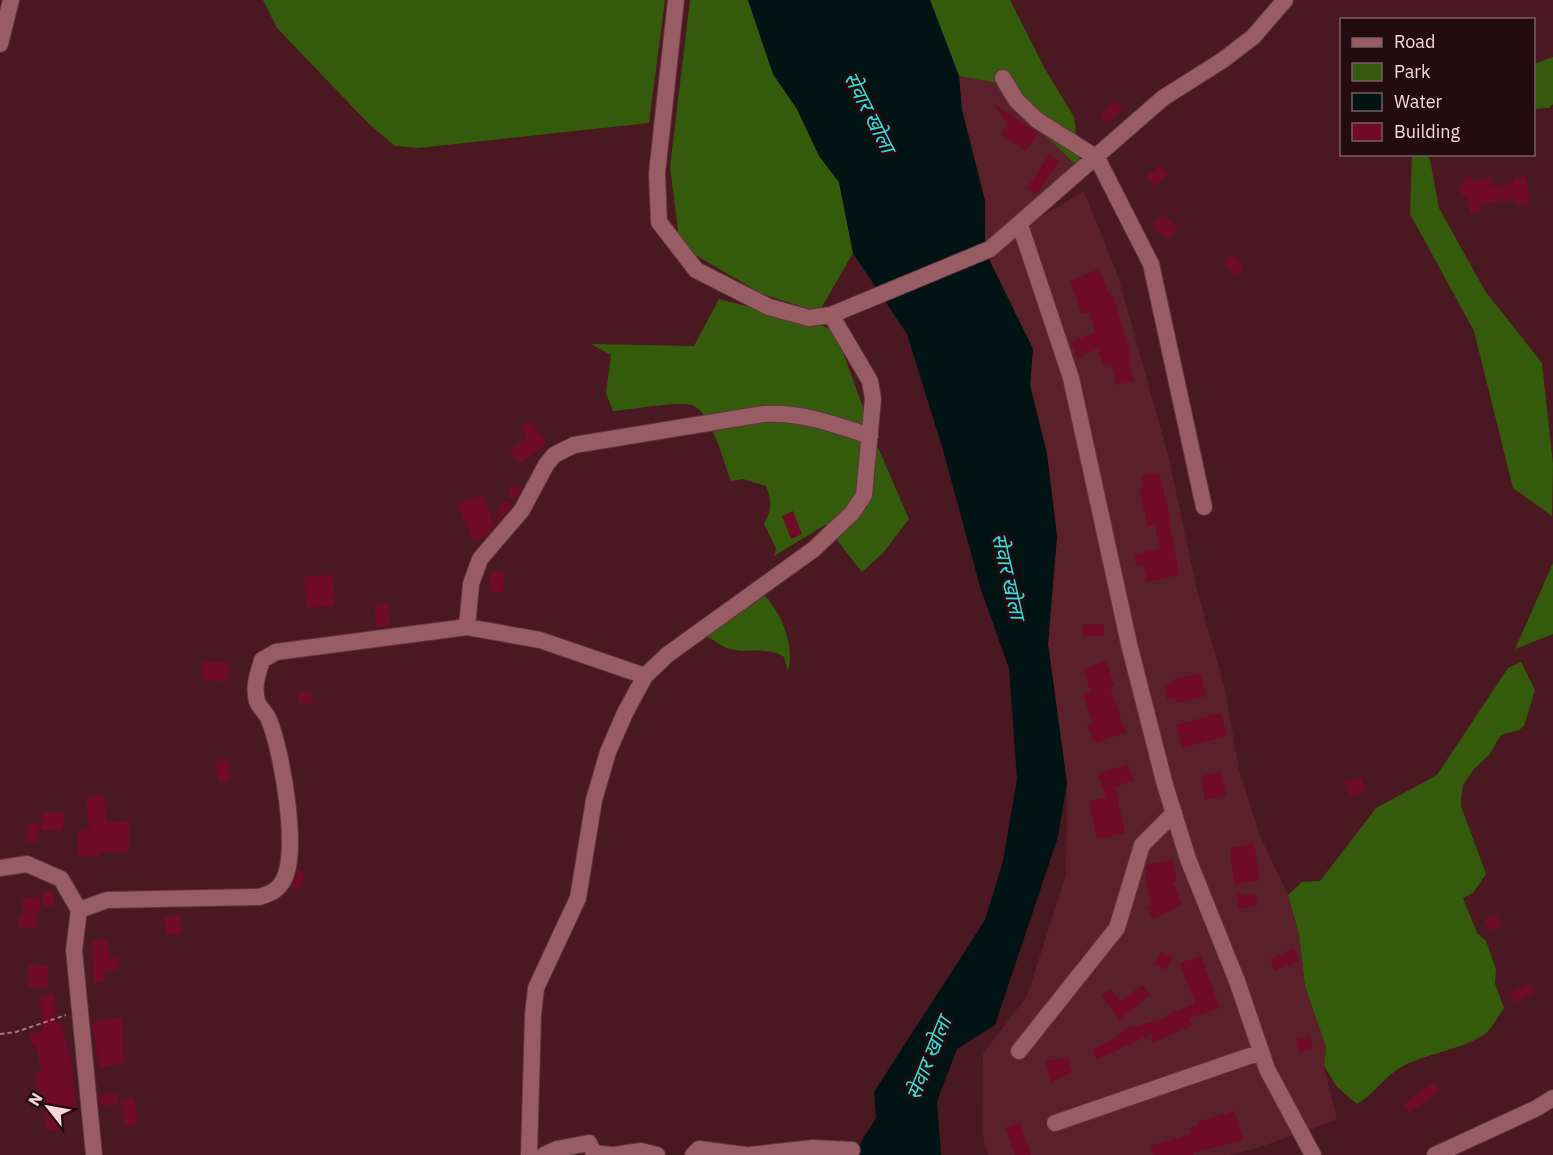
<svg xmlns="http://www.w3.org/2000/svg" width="1553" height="1155" font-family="'IBM Plex Sans','Noto Sans Devanagari',sans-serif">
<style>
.built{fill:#5b212b}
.green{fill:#345b0b}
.water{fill:#021313}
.building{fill:#6f0a27}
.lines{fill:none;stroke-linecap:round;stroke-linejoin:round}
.minor-casing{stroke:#5f343c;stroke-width:18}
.path{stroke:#a3797e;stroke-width:2;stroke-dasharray:4.5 3;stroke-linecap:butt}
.minor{stroke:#985d64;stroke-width:16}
.labels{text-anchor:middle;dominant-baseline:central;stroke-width:6;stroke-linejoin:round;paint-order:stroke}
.water-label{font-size:21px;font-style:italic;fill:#35dcd9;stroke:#220c0f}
</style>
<rect width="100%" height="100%" fill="#4a1820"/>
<path class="built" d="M959 76 998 82 1043 133 1081 170 1031 223 1084 191 1118 276 1168 455 1197 590 1225 689 1239 770 1260 836 1288 895 1299 934 1305 986 1326 1047 1324 1066 1337 1120 1254 1149 1229 1155H988L982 1133 983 1054 1027 996 1066 875 1067 783 1048 644 1057 536 1047 454 1030 385 1033 349 985 251V201L962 110Z"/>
<path class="green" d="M263 0H665L649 123 418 148 395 146 368 123 277 28Z
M690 0H748L773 74 797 109 819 156 839 182 853 253 819 312 762 294 680 246 670 167Z
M930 0H1010L1045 69 1074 117 1081 170 1043 133 998 83 959 76Z
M1553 57V104L1549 108 1534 109V64Z
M1412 155H1429L1439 208 1485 291 1542 363 1553 464 1552 516 1513 488 1474 331 1410 214Z
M719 299 820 324 836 333 876 443 909 519 883 553 862 572 825 525 774 556 776 548 764 524C772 509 772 501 766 486L743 479 731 481C724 463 712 415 694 406 681 400 631 410 613 411L606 393 611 355 591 344 694 346Z
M1553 563V634L1515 649Z
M765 596C782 614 795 646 788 671L784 657C767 645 746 655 727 648 719 645 714 639 706 637L750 600Z
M1521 662 1535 690 1524 726 1519 730 1501 735 1489 755 1474 769 1463 785 1461 798V806L1486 874 1473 893 1463 898 1477 933 1486 941 1496 969 1495 984 1504 1008C1499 1015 1492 1028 1485 1034 1463 1049 1426 1054 1403 1066 1384 1076 1375 1094 1357 1104L1337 1087 1324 1066 1326 1047 1305 986 1299 934 1288 895 1302 882 1320 881 1376 808 1437 775 1508 668Z"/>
<path class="water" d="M748 0H930L959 76 962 110 985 201V251L1033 349 1030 385 1047 454 1057 536 1048 644 1067 783 1058 837 995 1025 957 1049 937 1101 941 1155H853L876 1118 874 1092 985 920 1003 861 1017 779 1009 668 981 590 943 450 907 334 853 253 839 182 819 156 797 109 773 74Z"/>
<path class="building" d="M1116 101 1123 110 1107 123 1100 114Z
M994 104 1038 133 1026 151 1001 134 1008 125Z
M1049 155 1059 161 1036 195 1027 188Z
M1161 165 1169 174 1154 186 1146 176Z
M1472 176 1473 182 1491 177 1492 186 1514 183V178L1526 177 1530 204 1517 206V201H1502L1479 205 1480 211 1470 213 1466 195 1462 197 1459 185 1464 184 1463 178Z
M1161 214 1178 226 1169 239 1152 228Z
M1233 253 1244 269 1234 276 1223 260Z
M1099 269 1110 296 1113 295 1131 357 1128 358 1134 381 1117 385 1111 363 1103 365 1098 349 1077 358 1071 342 1095 332 1090 312 1082 314 1070 281Z
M531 421 547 444 519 464 509 450 527 438 520 428Z
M1159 472 1171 521H1169L1179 575 1147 582 1143 564 1136 565 1134 554 1160 549 1155 525 1148 526 1139 488 1143 487 1141 476Z
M510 486 522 488 516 498 508 497Z
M482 495 495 525 485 537 474 541 457 504Z
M501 501 513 504 498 522H497Z
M793 511 802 534 791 539 782 516Z
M491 572H504L503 592H490Z
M332 574 335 605 307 608 304 577Z
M388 603 390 626 377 628 374 605Z
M1083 624H1104V636H1083Z
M202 661 229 663 227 682 201 680Z
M1106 661 1115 685 1110 687 1126 733 1093 743 1087 725 1093 724 1083 694 1091 692 1083 670Z
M1201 673 1206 696 1177 703 1175 697 1167 699 1164 686 1172 684 1171 680Z
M299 692H311L312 703 299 704Z
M1221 713 1227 736 1182 748 1176 725Z
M228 759 231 780 218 782 215 761Z
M1128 764 1134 780 1115 787 1125 833 1097 839 1089 801 1106 798 1098 774Z
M1221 771 1226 795 1205 800 1202 776Z
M1362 778 1365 791 1350 796 1345 782Z
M104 795 107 822 129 821V852L100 853 99 856H78V830L89 831 86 797Z
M42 812 64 813 63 831 41 830Z
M28 823H39L38 842H27Z
M1254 843 1260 880 1234 885 1230 848Z
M1172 859 1177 881 1172 882 1182 905 1152 919 1147 907 1151 905 1145 873 1147 865Z
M298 870 304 871 301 889 291 888Z
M53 891 54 906 43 907 42 892Z
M1236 893 1256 896 1258 905 1239 909Z
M39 897 41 911H36L37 927 19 928V917H23L22 899Z
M1496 914 1502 925 1490 931 1484 920Z
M180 915 181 934 166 935 164 917Z
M107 939 110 958 118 957 119 970 104 972 105 982 93 983 92 941Z
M1294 948 1299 961 1275 971 1270 959Z
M1161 951 1173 957 1166 970 1154 964Z
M1201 956 1220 1008 1189 1018 1192 1026 1153 1043 1151 1034 1097 1060 1092 1050 1118 1036 1125 1029 1166 1018 1165 1016 1195 1003 1180 963Z
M29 964 49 966 47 988 27 987Z
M1530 983 1535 993 1514 1003 1510 993Z
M1142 985 1150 995 1119 1020 1102 995 1111 989 1120 1002Z
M54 994 56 1023 61 1022 71 1062 76 1111 60 1113 61 1129 46 1131 43 1091 37 1092 35 1074 41 1073 36 1045 32 1046 29 1034 43 1030 40 996Z
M122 1017 124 1063 99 1068 92 1022Z
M1310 1035 1313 1048 1299 1052 1296 1039Z
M1067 1057 1073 1072 1051 1082 1045 1061Z
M1434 1082 1440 1091 1409 1113 1403 1104Z
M117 1094 118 1105 100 1106 99 1095Z
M134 1099 138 1123 125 1126 121 1101Z
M1234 1111 1243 1140 1193 1153V1155H1153L1150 1146 1191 1134 1189 1128 1199 1125 1198 1122Z
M1020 1122 1031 1155H1015L1005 1128Z"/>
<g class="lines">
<g class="minor-casing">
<path id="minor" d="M676 0 657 173 659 222 696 270 769 307 809 318 831 315
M0 44 11 0
M1003 78 1016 100 1037 120 1097 158 1151 264 1204 507
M1020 225 1071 378 1129 644 1165 785 1188 859 1237 981 1267 1069 1313 1155
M467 627 471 584 480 559 522 510 546 465 554 455 574 445 764 414C801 412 834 424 870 436
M0 868 27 864 61 879 79 910 74 950 94 1155
M79 910 107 900 259 897C270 894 279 890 284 879 299 850 282 751 269 720 267 713 259 708 257 701 253 686 258 674 262 660L276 652 467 627 540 640 645 676
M1019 1051 1117 928 1142 845 1174 813
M1055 1123 1261 1052
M529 1155 533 1015 536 988 578 898 594 800 608 752 625 713 645 676 667 655 814 549 852 513 864 495 873 399 870 381 831 315 990 249 1163 98 1223 60 1253 37 1285 0
M544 1155 557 1149 589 1143 594 1153 611 1155
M615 1155 641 1151 657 1155
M693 1155 699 1149 745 1155
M750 1155 813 1148 852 1150
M1435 1155 1535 1109 1553 1098"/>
</g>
<path class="path" d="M0 1034 16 1032 66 1015"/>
<use href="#minor" class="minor"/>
</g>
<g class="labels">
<g class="water-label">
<text transform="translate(870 112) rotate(63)">सेवार खोला</text>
<text transform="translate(1009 576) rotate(77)">सेवार खोला</text>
<text transform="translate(928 1058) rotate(-68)">सेवार खोला</text>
</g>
</g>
<rect x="1340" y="18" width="195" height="138" fill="#220c0f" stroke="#785e60" stroke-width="1.5"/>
<rect x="1352" y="38" width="30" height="9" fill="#985d64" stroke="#785e60" stroke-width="1.5"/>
<text x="1394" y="48" font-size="18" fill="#fad8da">Road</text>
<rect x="1352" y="63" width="30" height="18" fill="#345b0b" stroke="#785e60" stroke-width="1.5"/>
<text x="1394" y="78" font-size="18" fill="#fad8da">Park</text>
<rect x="1352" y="93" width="30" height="18" fill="#021313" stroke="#785e60" stroke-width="1.5"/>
<text x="1394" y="108" font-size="18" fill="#fad8da">Water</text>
<rect x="1352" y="123" width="30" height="18" fill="#6f0a27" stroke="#785e60" stroke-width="1.5"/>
<text x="1394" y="138" font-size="18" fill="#fad8da">Building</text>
<g transform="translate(48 1107) rotate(301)" stroke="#220c0f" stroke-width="4.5" paint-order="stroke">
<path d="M0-4.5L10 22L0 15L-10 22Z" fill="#fad8da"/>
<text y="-9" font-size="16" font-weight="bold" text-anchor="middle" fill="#fad8da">N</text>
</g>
</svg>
